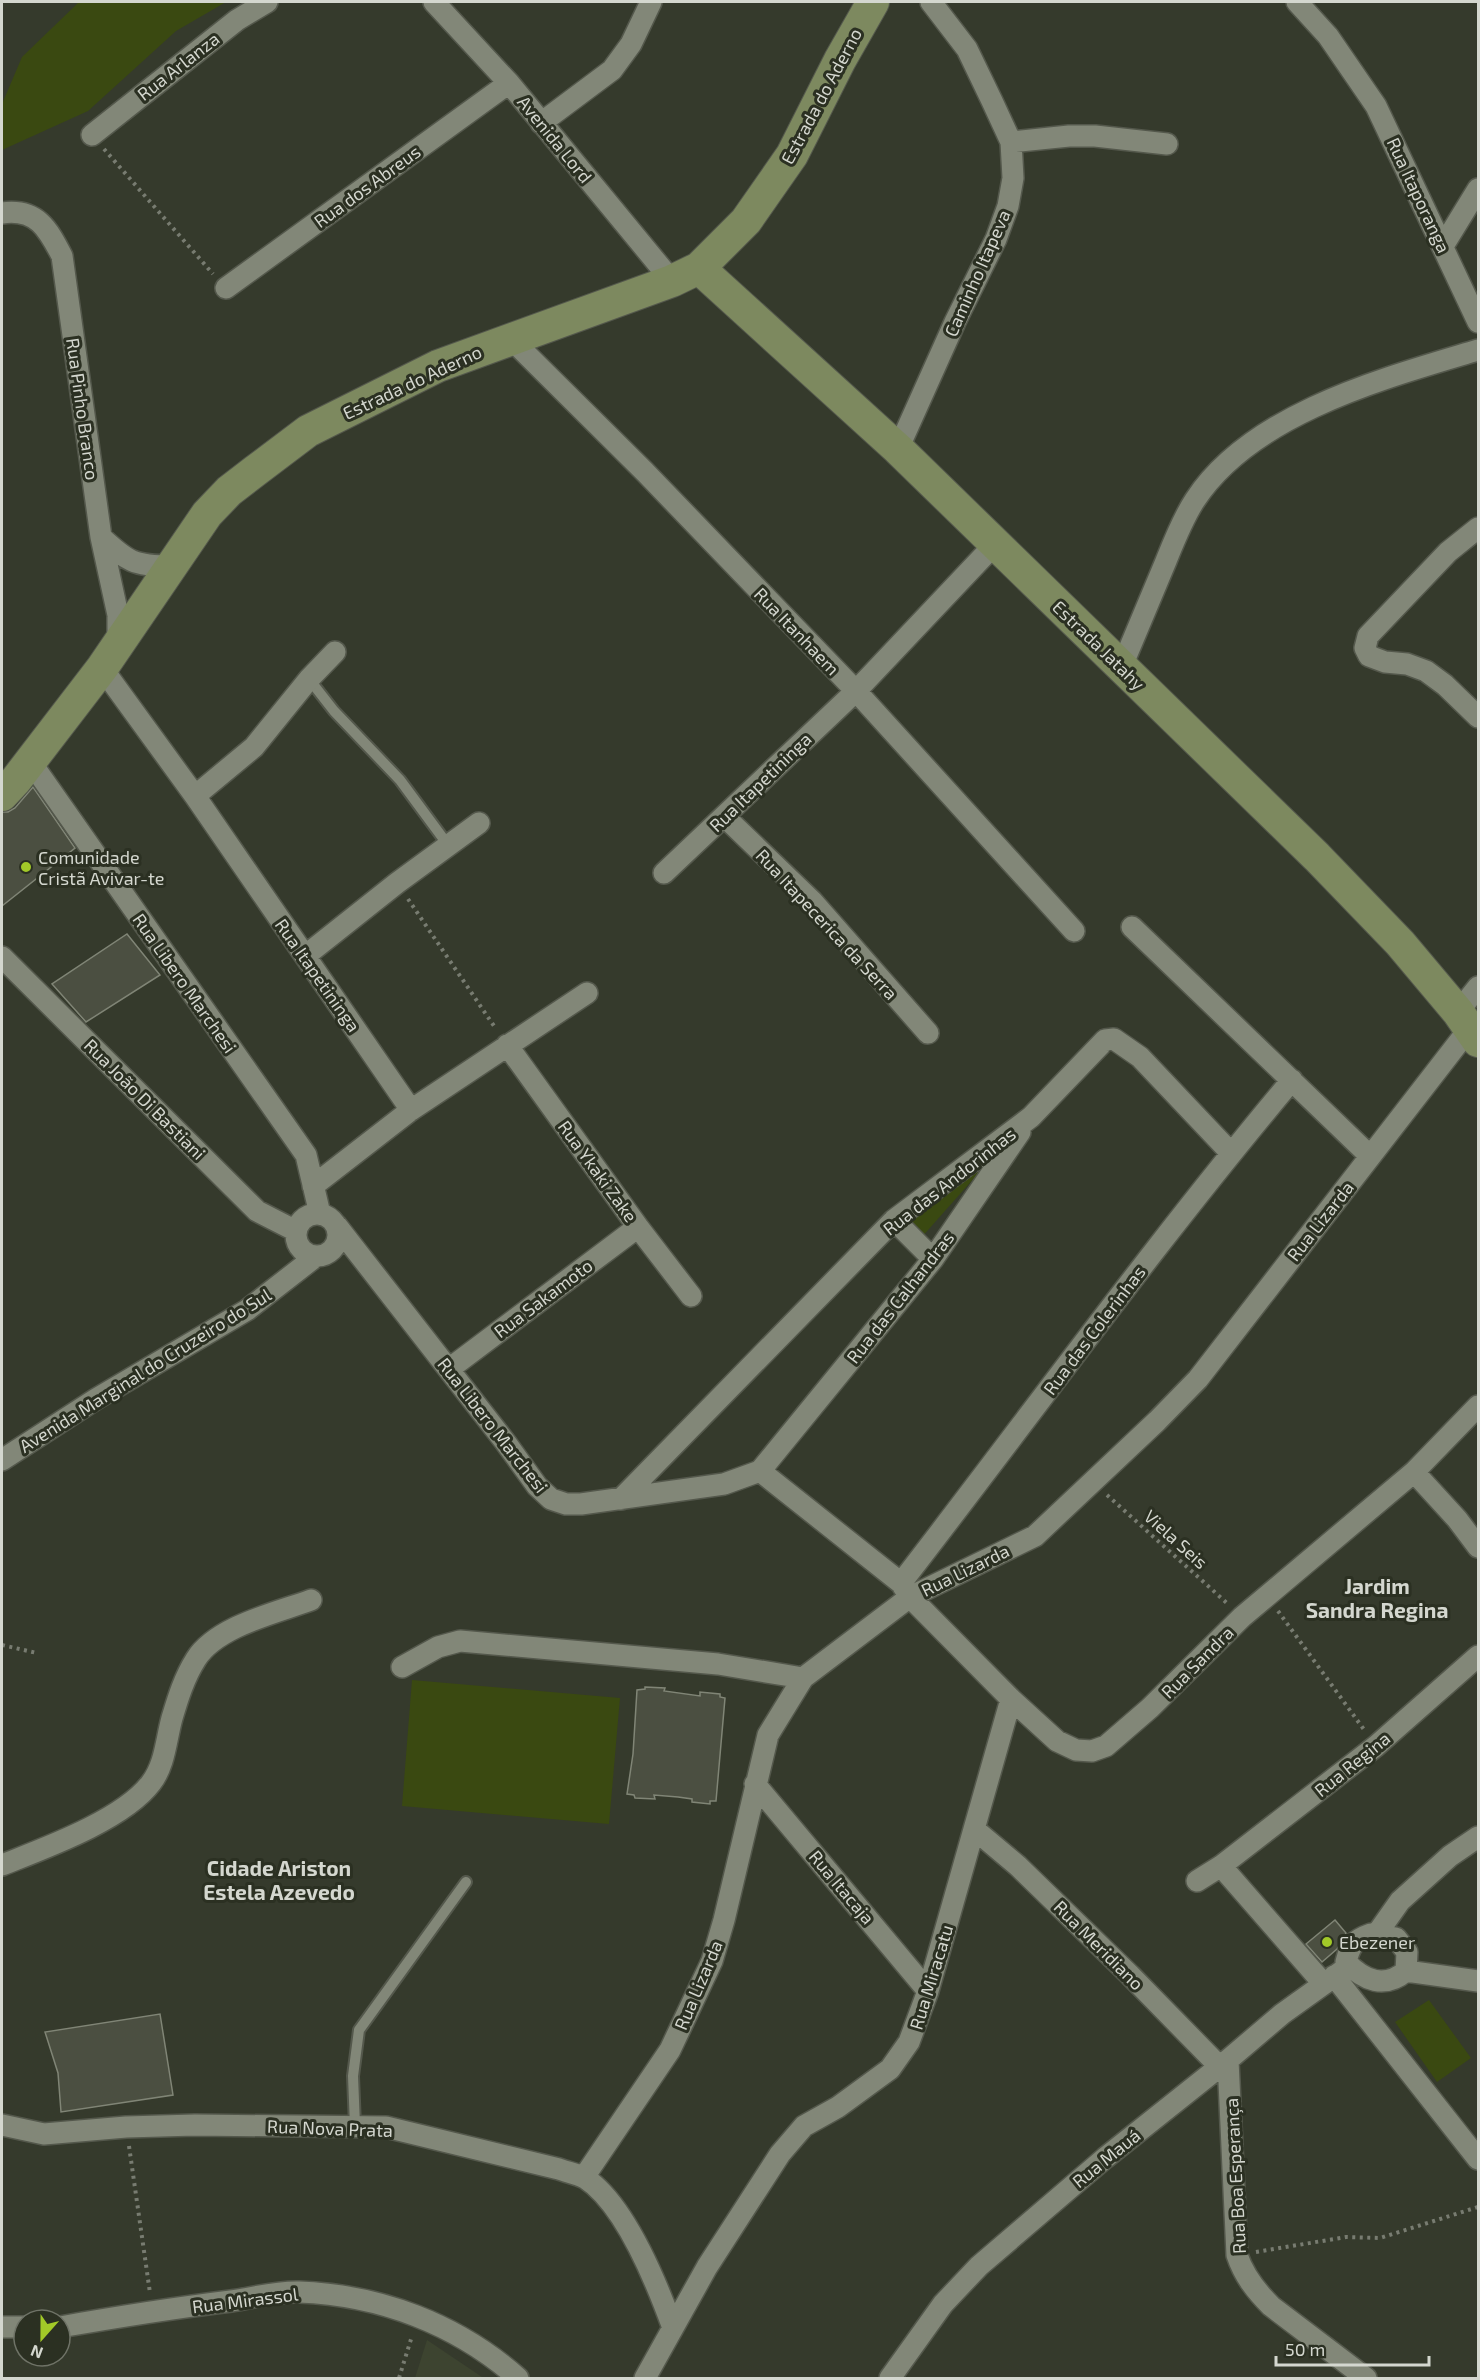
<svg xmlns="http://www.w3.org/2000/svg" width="1480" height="2380" font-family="'Exo 2',sans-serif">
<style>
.built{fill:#3d4430}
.green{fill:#3a4911}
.building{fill:#4b4f41;stroke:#808576;stroke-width:1.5}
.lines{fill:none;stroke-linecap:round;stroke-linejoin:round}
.lane-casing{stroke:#54584c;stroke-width:14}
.street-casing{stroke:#54584c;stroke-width:24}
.secondary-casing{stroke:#54584c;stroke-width:34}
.path{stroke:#787c71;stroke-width:4;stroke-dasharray:3 4.5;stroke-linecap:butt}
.lane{stroke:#828778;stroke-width:10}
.street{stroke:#828778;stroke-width:21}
.secondary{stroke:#7d895f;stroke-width:32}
.poi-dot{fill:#a2c928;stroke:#2b3022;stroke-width:2}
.labels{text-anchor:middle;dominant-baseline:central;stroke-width:6;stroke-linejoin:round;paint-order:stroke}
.street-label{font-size:18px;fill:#d4d7cf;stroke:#2b3022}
.poi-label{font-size:18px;fill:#d4d7cf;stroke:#2b3022;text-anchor:start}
.quarter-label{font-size:21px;font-weight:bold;fill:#d4d7cf;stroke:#2b3022}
</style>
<rect width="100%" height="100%" fill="#353a2c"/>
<path class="built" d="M427 2340 482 2377 483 2378H415Z"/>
<path class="green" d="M79 2H226L176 31 88 111 2 150V104L22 57Z
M1022 1124 921 1238 905 1224Z
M412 1680 620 1698 609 1824 402 1806Z
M1429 2000 1471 2058 1437 2082 1395 2022Z"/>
<path class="building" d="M33 787 75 848 2 906V812H8L15 808Z
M127 934 160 975 86 1022 52 984Z
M645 1687 665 1688 664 1691 700 1696V1692L720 1694V1697L725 1698 716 1801H710V1804L692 1802V1799L678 1797 654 1795 655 1799 635 1798 634 1795 627 1794 633 1754 637 1690 645 1689Z
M1335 1920 1346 1933 1337 1949 1322 1962 1306 1944Z
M160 2014 173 2095 61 2112 58 2073 45 2032Z"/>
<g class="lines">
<g class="lane-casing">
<path id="lane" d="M309 679 334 711 400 780 448 845
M355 2126 353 2076 359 2030 466 1882"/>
</g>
<g class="street-casing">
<path id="street" d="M434 2 509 83 672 281
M1297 2 1328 36 1376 106 1478 322
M541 123 612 70 631 44 651 2
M92 135 237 20 267 2
M1011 142 1069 136H1095L1167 144
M2 213C37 208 48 229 62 256L101 537 118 615V642
M1443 246 1478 189
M226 288 509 83
M511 339 645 472 856 691 1074 931
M898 449 955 322 996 239 1008 206 1013 178 1011 142 992 101 967 49 931 2
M1478 528 1448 552 1368 636 1365 648 1369 656 1385 662 1407 664 1426 671 1445 685 1478 717
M101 537C128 562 134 566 171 566
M1122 666C1137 631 1151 596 1166 561 1174 541 1183 518 1195 500 1252 413 1385 378 1478 350
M102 668 195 796 411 1110
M30 761 306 1155 320 1214
M195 796 254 747 309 679 335 652
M725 817 812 901 928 1033
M664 873 856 691 995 544
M1132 927 1370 1156
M305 956 397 883 479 823
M2 957 257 1211 296 1231
M1458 1012 1478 987
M507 1045 638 1227 691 1296
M313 1186 411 1110 587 993
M296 1235a21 21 0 1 1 42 0a21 21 0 1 1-42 0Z
M894 1220 933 1259
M337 1226 506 1443 537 1486 551 1499 566 1504H581L724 1484 760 1471
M449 1369 638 1227
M2 1460 96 1399 247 1310 315 1257
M760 1471 901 1583 910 1597 1011 1699 1057 1741 1076 1750 1092 1751 1106 1746 1150 1708 1242 1617 1414 1472 1478 1406
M760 1471 933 1259 1020 1132
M1414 1472 1457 1519 1478 1547
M621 1499 894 1220 1031 1117 1105 1040 1114 1039 1140 1057 1231 1153
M901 1583C1031 1415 1155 1243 1292 1080
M402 1667 438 1647 460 1641 718 1664 803 1678
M755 1784 928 1991
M974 1829 1018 1866 1130 1975 1220 2067
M2 1865C45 1848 123 1820 151 1783 165 1765 166 1740 172 1718 178 1698 184 1678 196 1659 217 1626 276 1613 311 1600
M1221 1866 1323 1983
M1197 1881 1221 1866 1376 1746 1478 1656
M1371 1934 1396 1938 1407 1952 1406 1971C1385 1989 1364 1981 1346 1962 1350 1945 1354 1940 1371 1934Z
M1376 1935 1400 1901 1450 1856 1478 1837
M1406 1971 1478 1981
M1334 1976 1478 2159
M1228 2060 1237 2255C1244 2276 1256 2291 1271 2306L1366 2378
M2 2125 44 2134 126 2127 195 2125 386 2127 559 2169C567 2172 577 2174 585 2178 625 2204 657 2284 673 2328
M584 2177 670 2050 712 1961 724 1920 768 1735 803 1678 910 1597 1035 1536 1157 1421 1198 1379 1469 1029
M2 2327H24
M60 2327C117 2317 174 2308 231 2301 253 2298 277 2291 299 2292 380 2295 457 2324 518 2378
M645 2378 707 2267 780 2154 804 2126 838 2107 890 2069 909 2042 928 1991 1011 1699
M890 2378 943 2304 979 2266 1105 2158 1228 2060 1282 2014 1349 1966"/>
</g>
<g class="secondary-casing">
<path id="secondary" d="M699 268 898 449 1317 857 1400 943 1458 1012 1478 1041
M2 795 16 780 102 668 207 514 229 491 255 471 308 431 438 366 672 281 699 268 746 221 792 155 840 60 873 2"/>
</g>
<path class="path" d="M104 149 213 274
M408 899 496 1029
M1107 1495 1228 1604
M1278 1611 1365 1731
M2 1645 37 1653
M129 2146 150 2293
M1256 2252 1346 2237 1380 2238 1478 2207
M399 2378 412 2336"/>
<use href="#lane" class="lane"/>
<use href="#street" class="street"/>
<use href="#secondary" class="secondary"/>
</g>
<g class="poi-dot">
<circle cx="26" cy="867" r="6"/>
<circle cx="1327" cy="1942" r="6"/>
</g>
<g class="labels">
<g class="street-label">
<text transform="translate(178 66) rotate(-38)">Rua Arlanza</text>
<text transform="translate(821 96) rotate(-62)">Estrada do Aderno</text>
<text transform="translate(555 139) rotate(51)">Avenida Lord</text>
<text transform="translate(367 186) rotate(-36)">Rua dos Abreus</text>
<text transform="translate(1419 195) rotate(65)">Rua Itaporanga</text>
<text transform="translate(977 273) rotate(-66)">Caminho Itapeva</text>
<text transform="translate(412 382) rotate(-25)">Estrada do Aderno</text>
<text transform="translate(83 409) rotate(82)">Rua Pinho Branco</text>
<text transform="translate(797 631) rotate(46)">Rua Itanhaem</text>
<text transform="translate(1099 645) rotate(44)">Estrada Jatahy</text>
<text transform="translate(760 782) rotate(-44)">Rua Itapetininga</text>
<text transform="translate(827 924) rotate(47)">Rua Itapecerica da Serra</text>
<text transform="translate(318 975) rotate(55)">Rua Itapetininga</text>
<text transform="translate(185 983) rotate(55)">Rua Libero Marchesi</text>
<text transform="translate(145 1099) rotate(45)">Rua João Di Bastiani</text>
<text transform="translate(598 1171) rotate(54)">Rua Ykaki Zake</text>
<text transform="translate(949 1181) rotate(-38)">Rua das Andorinhas</text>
<text transform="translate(1320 1221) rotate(-52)">Rua Lizarda</text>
<text transform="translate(900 1297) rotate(-52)">Rua das Calhandras</text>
<text transform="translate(543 1298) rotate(-37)">Rua Sakamoto</text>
<text transform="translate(1094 1330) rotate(-53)">Rua das Colerinhas</text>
<text transform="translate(145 1370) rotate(-32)">Avenida Marginal do Cruzeiro do Sul</text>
<text transform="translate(493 1425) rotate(52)">Rua Libero Marchesi</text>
<text transform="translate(1176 1539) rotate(42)">Viela Seis</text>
<text transform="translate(965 1570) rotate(-26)">Rua Lizarda</text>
<text transform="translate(1197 1662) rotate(-45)">Rua Sandra</text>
<text transform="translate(1352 1764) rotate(-39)">Rua Regina</text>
<text transform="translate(842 1887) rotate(50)">Rua Itacaja</text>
<text transform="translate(1099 1945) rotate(45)">Rua Meridiano</text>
<text transform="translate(931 1977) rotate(-73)">Rua Miracatu</text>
<text transform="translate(698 1985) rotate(-67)">Rua Lizarda</text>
<text transform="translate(330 2128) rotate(2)">Rua Nova Prata</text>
<text transform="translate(1106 2158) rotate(-39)">Rua Mauá</text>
<text transform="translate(1235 2176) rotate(-93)">Rua Boa Esperança</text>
<text transform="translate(245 2300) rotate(-7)">Rua Mirassol</text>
</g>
<g class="poi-label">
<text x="38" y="857">Comunidade<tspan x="38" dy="21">Cristã Avivar-te</tspan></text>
<text x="1339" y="1942">Ebezener</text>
</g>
<g class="quarter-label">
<text x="1377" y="1585">Jardim<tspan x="1377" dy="24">Sandra Regina</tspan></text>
<text x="279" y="1867">Cidade Ariston<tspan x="279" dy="24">Estela Azevedo</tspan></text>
</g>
</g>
<rect width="1480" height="2380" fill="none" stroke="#d4d7cf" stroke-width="6"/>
<g transform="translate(42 2338) rotate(201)"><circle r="28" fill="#2b3022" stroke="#6f7367" stroke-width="1.5"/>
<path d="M0-4.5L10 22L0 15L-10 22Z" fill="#a2c928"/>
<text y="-9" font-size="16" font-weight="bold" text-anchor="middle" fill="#d4d7cf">N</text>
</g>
<path d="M1276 2356v9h153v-9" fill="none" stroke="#d4d7cf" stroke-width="3"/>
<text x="1285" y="2356" font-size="18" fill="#d4d7cf" stroke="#2b3022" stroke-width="4.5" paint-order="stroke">50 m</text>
</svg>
